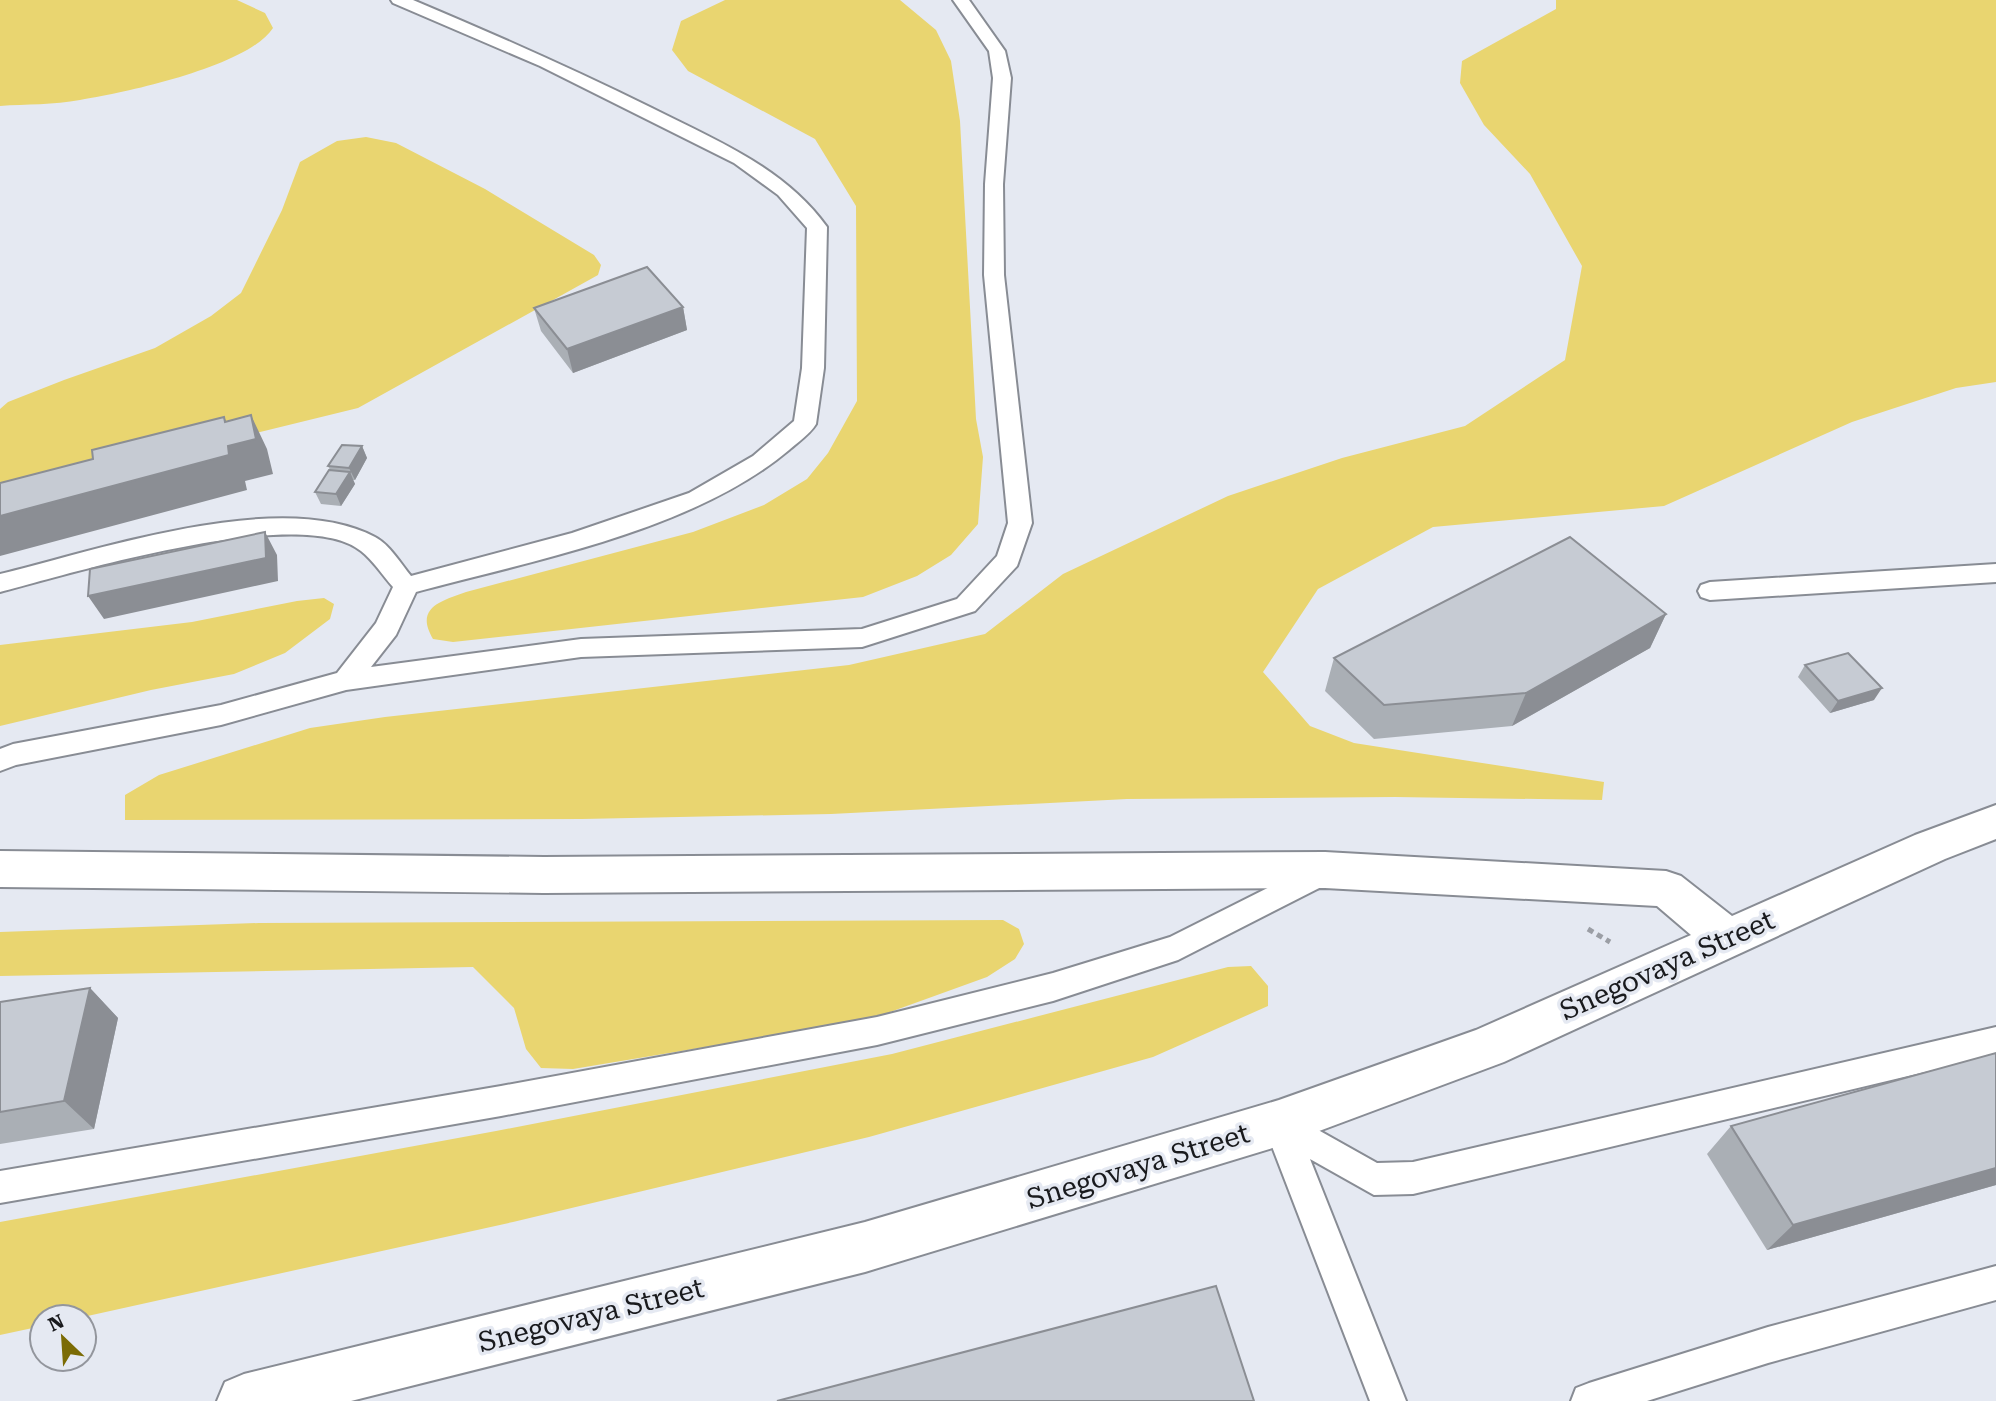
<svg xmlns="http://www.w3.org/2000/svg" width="1996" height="1401" font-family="'Roboto Serif',serif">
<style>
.green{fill:#e9d570}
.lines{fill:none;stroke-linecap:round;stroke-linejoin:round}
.service-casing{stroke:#888c94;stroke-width:4}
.primary-casing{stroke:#888c94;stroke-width:4}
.path{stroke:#9b9ea5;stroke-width:5;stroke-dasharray:6 4.5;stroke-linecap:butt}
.service{fill:#fff;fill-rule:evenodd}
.primary{fill:#fff;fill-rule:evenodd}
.wall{fill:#aaafb5}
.shaded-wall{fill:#8b8e94}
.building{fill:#c6cbd3;stroke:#8b8e94;stroke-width:2}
.labels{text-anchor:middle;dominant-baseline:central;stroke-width:7;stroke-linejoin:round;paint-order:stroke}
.near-street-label{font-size:28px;fill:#191a1d;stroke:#e5e9f2}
</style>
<rect width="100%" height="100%" fill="#e5e9f2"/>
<path class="green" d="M0 0H237L265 13 273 28C249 66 125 93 80 100 54 105 26 104 0 106Z
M725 0H900L936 30 951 61 960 121 976 419 983 457 978 524 951 555 917 576 863 597 453 642 433 639C414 607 442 601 466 592L693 532 764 505 807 479 828 453 857 401 856 206 815 139 688 71 672 50 681 21Z
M1556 0H1996V382L1956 388 1852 422 1664 506 1433 527 1318 589 1263 672 1310 726 1354 743 1604 782 1602 800 1395 797 1127 799 831 814 582 819 125 820V795L159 775 310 728 385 717 849 665 985 634 1063 574 1228 496 1342 458 1465 426 1565 360 1582 266 1530 174 1484 125 1460 83 1462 61 1556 9Z
M366 137 396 143 485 189 594 255 601 265 598 275 358 408 49 484 0 490V409L8 402 64 380 155 348 211 316 241 293 282 210 300 162 337 141Z
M324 598 334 604 330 619 285 653 234 674 151 690 0 726V645L192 622 297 601Z
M1003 920 1019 929 1024 944 1015 959 987 977 868 1020 573 1069 541 1068 526 1049 514 1008 473 967 0 976V932L259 923Z
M1251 966 1268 986V1006L1153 1057 869 1137 513 1222 83 1317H42V1326L0 1335V1222L496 1131 892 1054 1228 967Z"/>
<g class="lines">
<g class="service-casing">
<path id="service" d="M391 0H413C494 34 573 69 652 108 715 140 784 167 827 227L824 368 816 424C810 434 798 442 789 450 694 530 535 560 416 592L396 635 371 667 581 639 862 629 957 599 997 556 1008 523 984 275 985 184 993 78 989 51 953 0H969L1005 51 1011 78 1003 184 1004 275 1032 523 1017 566 975 611 862 647 581 657 346 690 221 725 16 765 0 771V749L13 744 221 705 337 673 376 623 393 587C383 576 373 560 361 551 302 503 72 573 0 592V574C99 550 281 487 375 537 389 544 401 564 411 576L572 533 689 493 753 456 794 421 802 368 807 228 778 195 734 163 540 66 393 3Z
M1996 564V582L1710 600 1701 597 1698 591 1701 585 1710 582Z
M1321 861 1331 864 1335 873 1331 882 1178 960 1053 1001 877 1045 501 1116 0 1203V1171L501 1086 877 1017 1053 973 1170 937Z
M1996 1027V1055L1413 1194 1374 1195 1310 1159 1406 1401H1370L1263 1123 1268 1112 1279 1108 1377 1163 1413 1162Z
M1996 1266V1300L1768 1363 1647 1401H1571L1576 1388 1589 1383 1768 1327Z"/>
</g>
<g class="primary-casing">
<path id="primary" d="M1996 805V839L1945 859 1504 1062 1279 1146 865 1272 351 1401H217L225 1382 244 1374 865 1222 1279 1100 1476 1030 1691 935 1657 906 1325 888 544 893 0 887V851L544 857 1325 852 1666 871 1681 876 1732 916 1915 835Z"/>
</g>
<path class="path" d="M1588 929 1610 942"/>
<use href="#service" class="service"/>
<use href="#primary" class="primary"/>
</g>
<path class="wall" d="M683 307 687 330 573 373 541 331 534 308Z
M362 446 367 458 355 480H353L355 484 341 506 321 504 315 492 330 470 328 466Z
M1666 614 1650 648 1512 726 1374 739 1325 691 1334 658Z
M1805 665 1874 700 1830 713 1798 677Z
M90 988 118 1018 94 1129 0 1144V1002Z
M1996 1053V1185L1767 1250 1707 1154 1731 1126Z"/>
<path class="shaded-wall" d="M683 307 687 330 573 373 567 349Z
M251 415 267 449 273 474 245 481 247 490 0 556V516L225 422 224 417 237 444Z
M362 446 367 458 355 480 349 468Z
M350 472 355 484 341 506 336 494Z
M265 532 277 555 278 581 104 619 88 596Z
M1666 614 1650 648 1512 726 1526 693Z
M1882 688 1874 700 1830 713 1838 701Z
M90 988 118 1018 94 1129 64 1101Z
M1996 1168V1185L1767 1250 1793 1225Z"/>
<path class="building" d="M647 267 683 307 567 349 534 308Z
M251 415 256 439 228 446 229 455 0 516V483L93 459 92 450 224 417 225 422Z
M342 445 362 446 349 468 328 466Z
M329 470 350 472 336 494 315 492Z
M265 532 266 558 88 596 90 569Z
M1570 537 1666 614 1526 693 1384 705 1334 658Z
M1848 653 1882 688 1838 701 1805 665Z
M90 988 64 1101 0 1112V1002Z
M1996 1053V1168L1793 1225 1731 1126Z
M1216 1286 1254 1401H777Z"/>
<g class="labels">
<g class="near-street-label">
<text transform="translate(1667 965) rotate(-24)">Snegovaya Street</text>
<text transform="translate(1138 1166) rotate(-17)">Snegovaya Street</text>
<text transform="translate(591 1315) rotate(-14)">Snegovaya Street</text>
</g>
</g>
<g transform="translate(63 1338) rotate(335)"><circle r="33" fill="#e5e9f2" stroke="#93969d" stroke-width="2"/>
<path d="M0-5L12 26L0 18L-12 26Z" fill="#7b6b04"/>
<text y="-10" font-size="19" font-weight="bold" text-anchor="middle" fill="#191a1d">N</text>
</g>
</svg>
